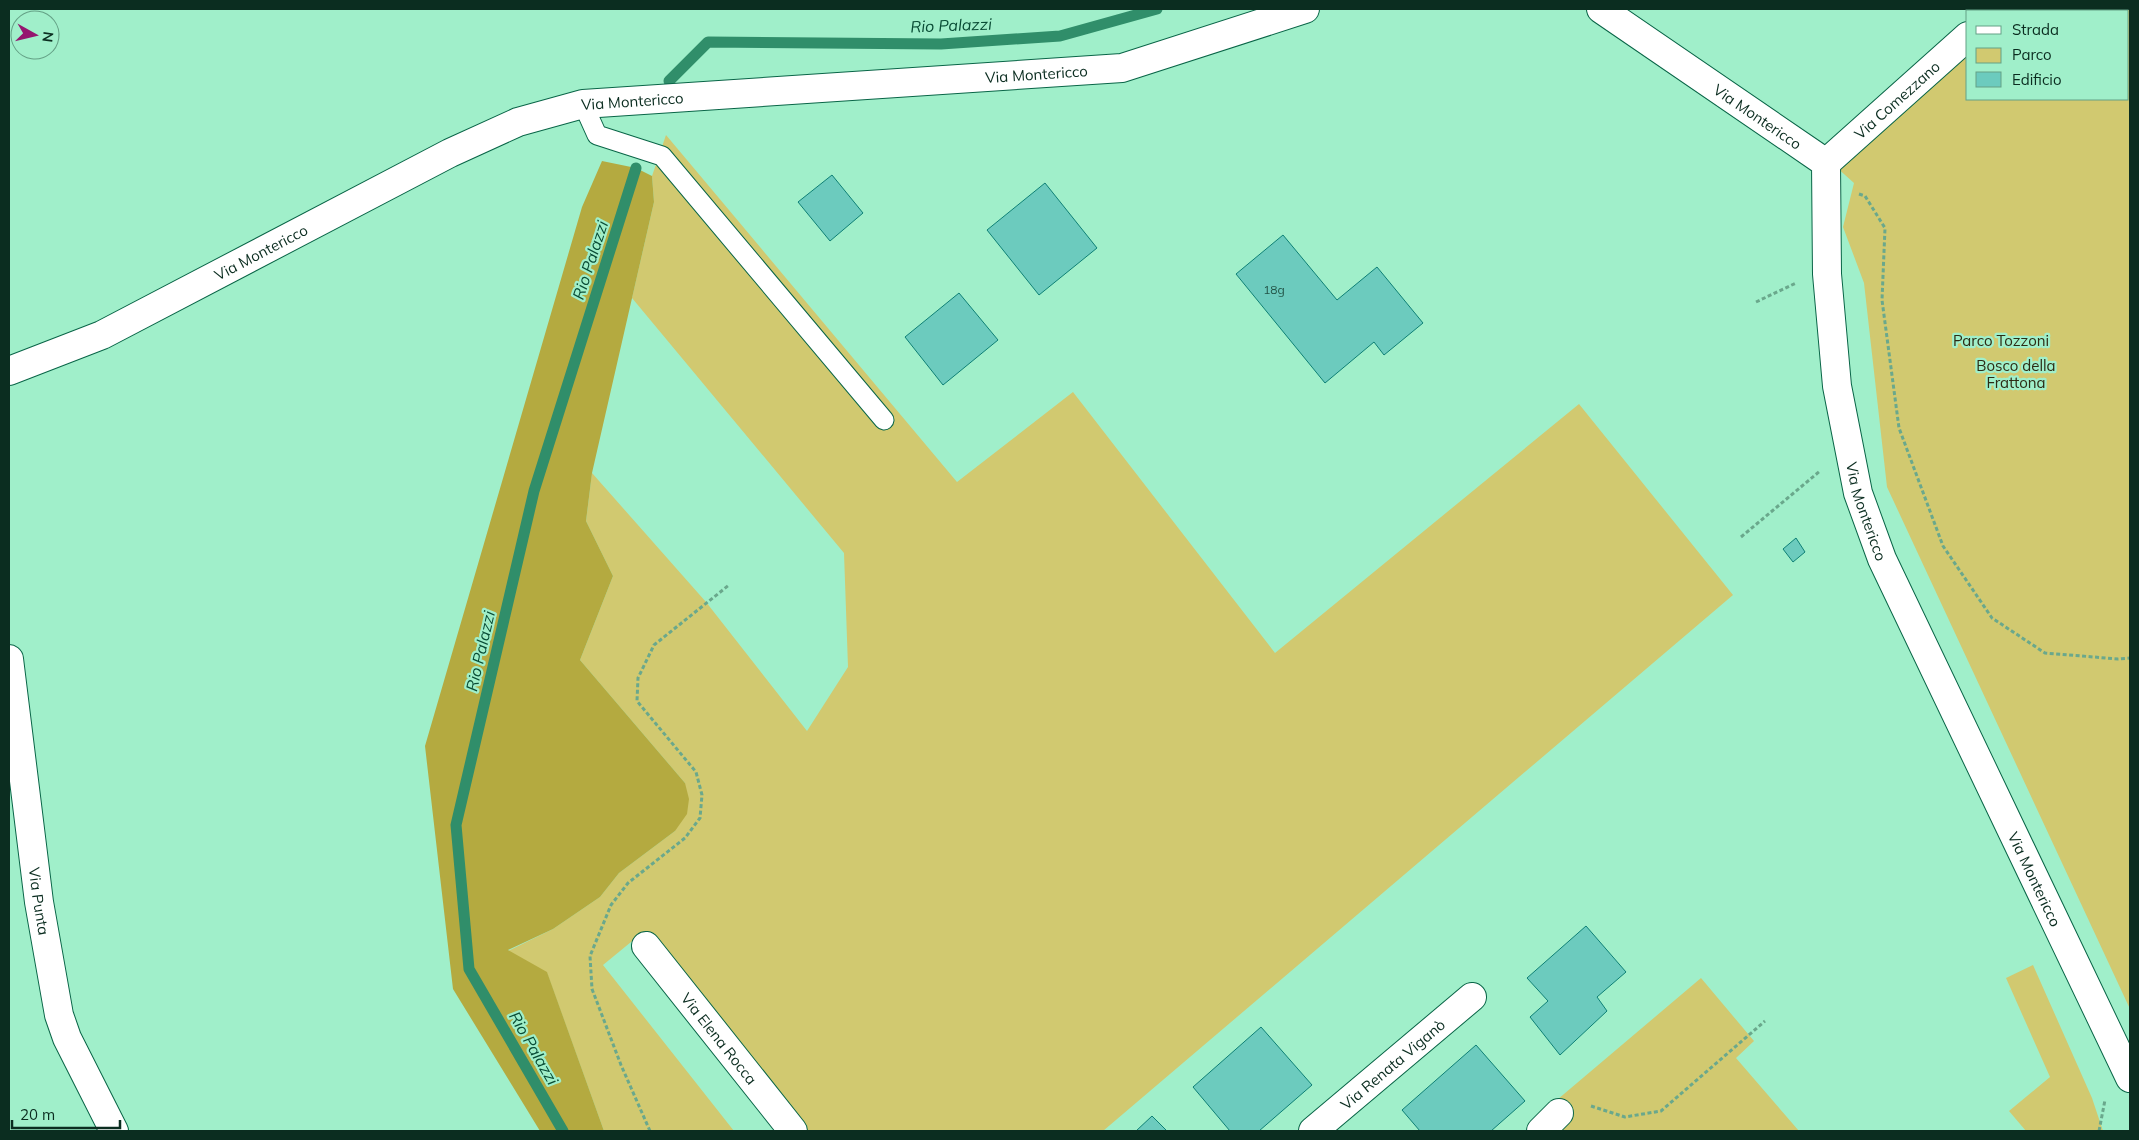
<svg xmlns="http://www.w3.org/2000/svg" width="2139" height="1140" font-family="Mulish,sans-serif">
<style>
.green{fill:#d1c970}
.forest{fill:#b4aa40}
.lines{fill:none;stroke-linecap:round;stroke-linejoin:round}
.stream{stroke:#308e6a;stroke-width:11}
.building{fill:#6ccbbe;stroke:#0e8075}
.lane-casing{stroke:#096547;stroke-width:21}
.street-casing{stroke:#096547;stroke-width:30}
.path{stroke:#6aa88c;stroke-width:3;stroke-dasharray:4 2.5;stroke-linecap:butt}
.lane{stroke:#fff;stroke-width:19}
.street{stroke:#fff;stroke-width:28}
.labels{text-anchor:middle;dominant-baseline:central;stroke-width:4.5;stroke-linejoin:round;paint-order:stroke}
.number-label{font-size:12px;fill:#235448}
.street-label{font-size:15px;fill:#0b2d20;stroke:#a0efca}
.park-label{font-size:15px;fill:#2d2b14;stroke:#a0efca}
.water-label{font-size:16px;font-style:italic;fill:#094c35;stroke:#a0efca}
</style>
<rect width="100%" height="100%" fill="#a0efca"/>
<path class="green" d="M2019 9H2130V1009L1887 487 1864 283 1843 227 1854 183 1835 166 1968 53V99H2128V11H2016Z
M666 135 957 482 1073 392 1275 653 1579 404 1733 595 1103 1131H800L642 933 603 965 734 1131H604L547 973 508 951 553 929 600 897 619 873 675 831 685 783 580 660 613 576 586 521 592 473 706 602 807 731 848 667 844 553 632 298 654 202 652 176Z
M2033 965 2092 1098 2103 1131H2026L2009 1111 2050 1077 2006 978Z
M1701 978 1754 1041 1736 1058 1799 1131H1561L1551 1105Z"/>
<path class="forest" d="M602 161 636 168 652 176 654 202 592 473 586 521 613 576 580 660 685 783 689 799 687 814 675 831 619 873 600 897 553 929 508 950 547 972 604 1131H540L453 989 425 746 582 207Z"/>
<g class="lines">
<path class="stream" d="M669 81 708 42 941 44 1060 36 1157 9
M563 1131 469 969 456 825 534 491 636 168"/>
</g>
<path class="building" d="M832 175 863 213 830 241 798 202Z
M1045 183 1097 248 1039 295 987 230Z
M1283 235 1337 300 1377 267 1423 323 1384 355 1374 342 1325 383 1236 274Z
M959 293 998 340 943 385 905 337Z
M1796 538 1805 552 1793 562 1783 549Z
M1586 926 1626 972 1597 997 1607 1011 1560 1055 1530 1017 1548 1001 1527 978Z
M1261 1027 1312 1085 1259 1131H1230L1193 1087Z
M1476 1045 1525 1101 1491 1131H1420L1402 1110Z
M1152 1116 1167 1131H1136Z"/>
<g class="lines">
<g class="lane-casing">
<path id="lane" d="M583 104 597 135 662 156 884 420"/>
</g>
<g class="street-casing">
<g id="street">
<path id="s1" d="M1601 9 1826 163 1827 274 1837 386 1858 493 1882 559 2130 1078"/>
<path d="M1996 11 1998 9"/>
<path id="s2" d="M1826 163 1968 36"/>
<path id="s3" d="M9 371 102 335 450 153 518 122 583 104 1122 68 1305 9"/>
<path id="s4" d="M9 659 39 902 59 1015 67 1038 114 1131"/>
<path id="s5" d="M646 946 793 1131"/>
<path id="s6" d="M1313 1131 1472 997"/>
<path d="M1541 1131 1559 1113"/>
</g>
</g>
<path class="path" d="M1859 194 1865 196 1885 228 1882 300 1899 428 1943 546 1992 618 2045 653 2118 659 2130 658
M1756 302 1796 283
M1741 537 1820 471
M1591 1106 1625 1117 1661 1111 1765 1021
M650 1131 621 1065 592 989 590 956 611 905 628 883 685 838 700 818 702 795 696 772 637 701 638 678 654 645 729 585
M2099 1131 2105 1100"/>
<use href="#lane" class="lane"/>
<use href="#street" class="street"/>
</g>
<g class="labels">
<g class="number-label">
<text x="1274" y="289">18g</text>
</g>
<g class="street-label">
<text stroke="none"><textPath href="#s3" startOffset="1089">Via Montericco</textPath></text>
<text stroke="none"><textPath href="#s2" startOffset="95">Via Comezzano</textPath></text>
<text stroke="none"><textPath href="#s3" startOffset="684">Via Montericco</textPath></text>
<text stroke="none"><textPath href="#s1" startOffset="190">Via Montericco</textPath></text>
<text stroke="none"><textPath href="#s3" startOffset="279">Via Montericco</textPath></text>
<text stroke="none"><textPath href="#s1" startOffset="625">Via Montericco</textPath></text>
<text stroke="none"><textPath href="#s1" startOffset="1030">Via Montericco</textPath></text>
<text stroke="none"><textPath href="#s4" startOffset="244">Via Punta</textPath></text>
<text stroke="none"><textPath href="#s5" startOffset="118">Via Elena Rocca</textPath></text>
<text stroke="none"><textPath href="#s6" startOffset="104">Via Renata Viganò</textPath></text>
</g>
<g class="park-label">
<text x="2001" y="340">Parco Tozzoni</text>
<text x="2016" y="365">Bosco della<tspan x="2016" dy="17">Frattona</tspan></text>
</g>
<g class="water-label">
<text transform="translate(951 25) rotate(-2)">Rio Palazzi</text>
<text transform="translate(590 260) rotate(-72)">Rio Palazzi</text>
<text transform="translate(480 651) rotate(-77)">Rio Palazzi</text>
<text transform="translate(534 1048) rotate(60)">Rio Palazzi</text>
</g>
</g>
<rect width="2139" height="1140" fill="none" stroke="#0b2d20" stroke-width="20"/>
<rect x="1966" y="10" width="162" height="90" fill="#a0efca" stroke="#64a186"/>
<rect x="1976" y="26" width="25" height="8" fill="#ffffff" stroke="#64a186"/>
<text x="2012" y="35" font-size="15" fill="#0b2d20">Strada</text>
<rect x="1976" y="48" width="25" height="15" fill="#d1c970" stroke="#64a186"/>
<text x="2012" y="60" font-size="15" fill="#0b2d20">Parco</text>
<rect x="1976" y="72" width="25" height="15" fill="#6ccbbe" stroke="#64a186"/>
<text x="2012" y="85" font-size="15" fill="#0b2d20">Edificio</text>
<g transform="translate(35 35) rotate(98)"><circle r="24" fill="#a0efca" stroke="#64a186"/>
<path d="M0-4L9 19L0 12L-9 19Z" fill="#95166f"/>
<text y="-8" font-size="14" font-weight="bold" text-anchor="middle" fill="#0b2d20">N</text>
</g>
<path d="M12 1120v8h108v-8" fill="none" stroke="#0b2d20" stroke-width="2.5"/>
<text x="20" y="1120" font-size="15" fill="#0b2d20" stroke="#a0efca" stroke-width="4" paint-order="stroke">20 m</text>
</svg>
